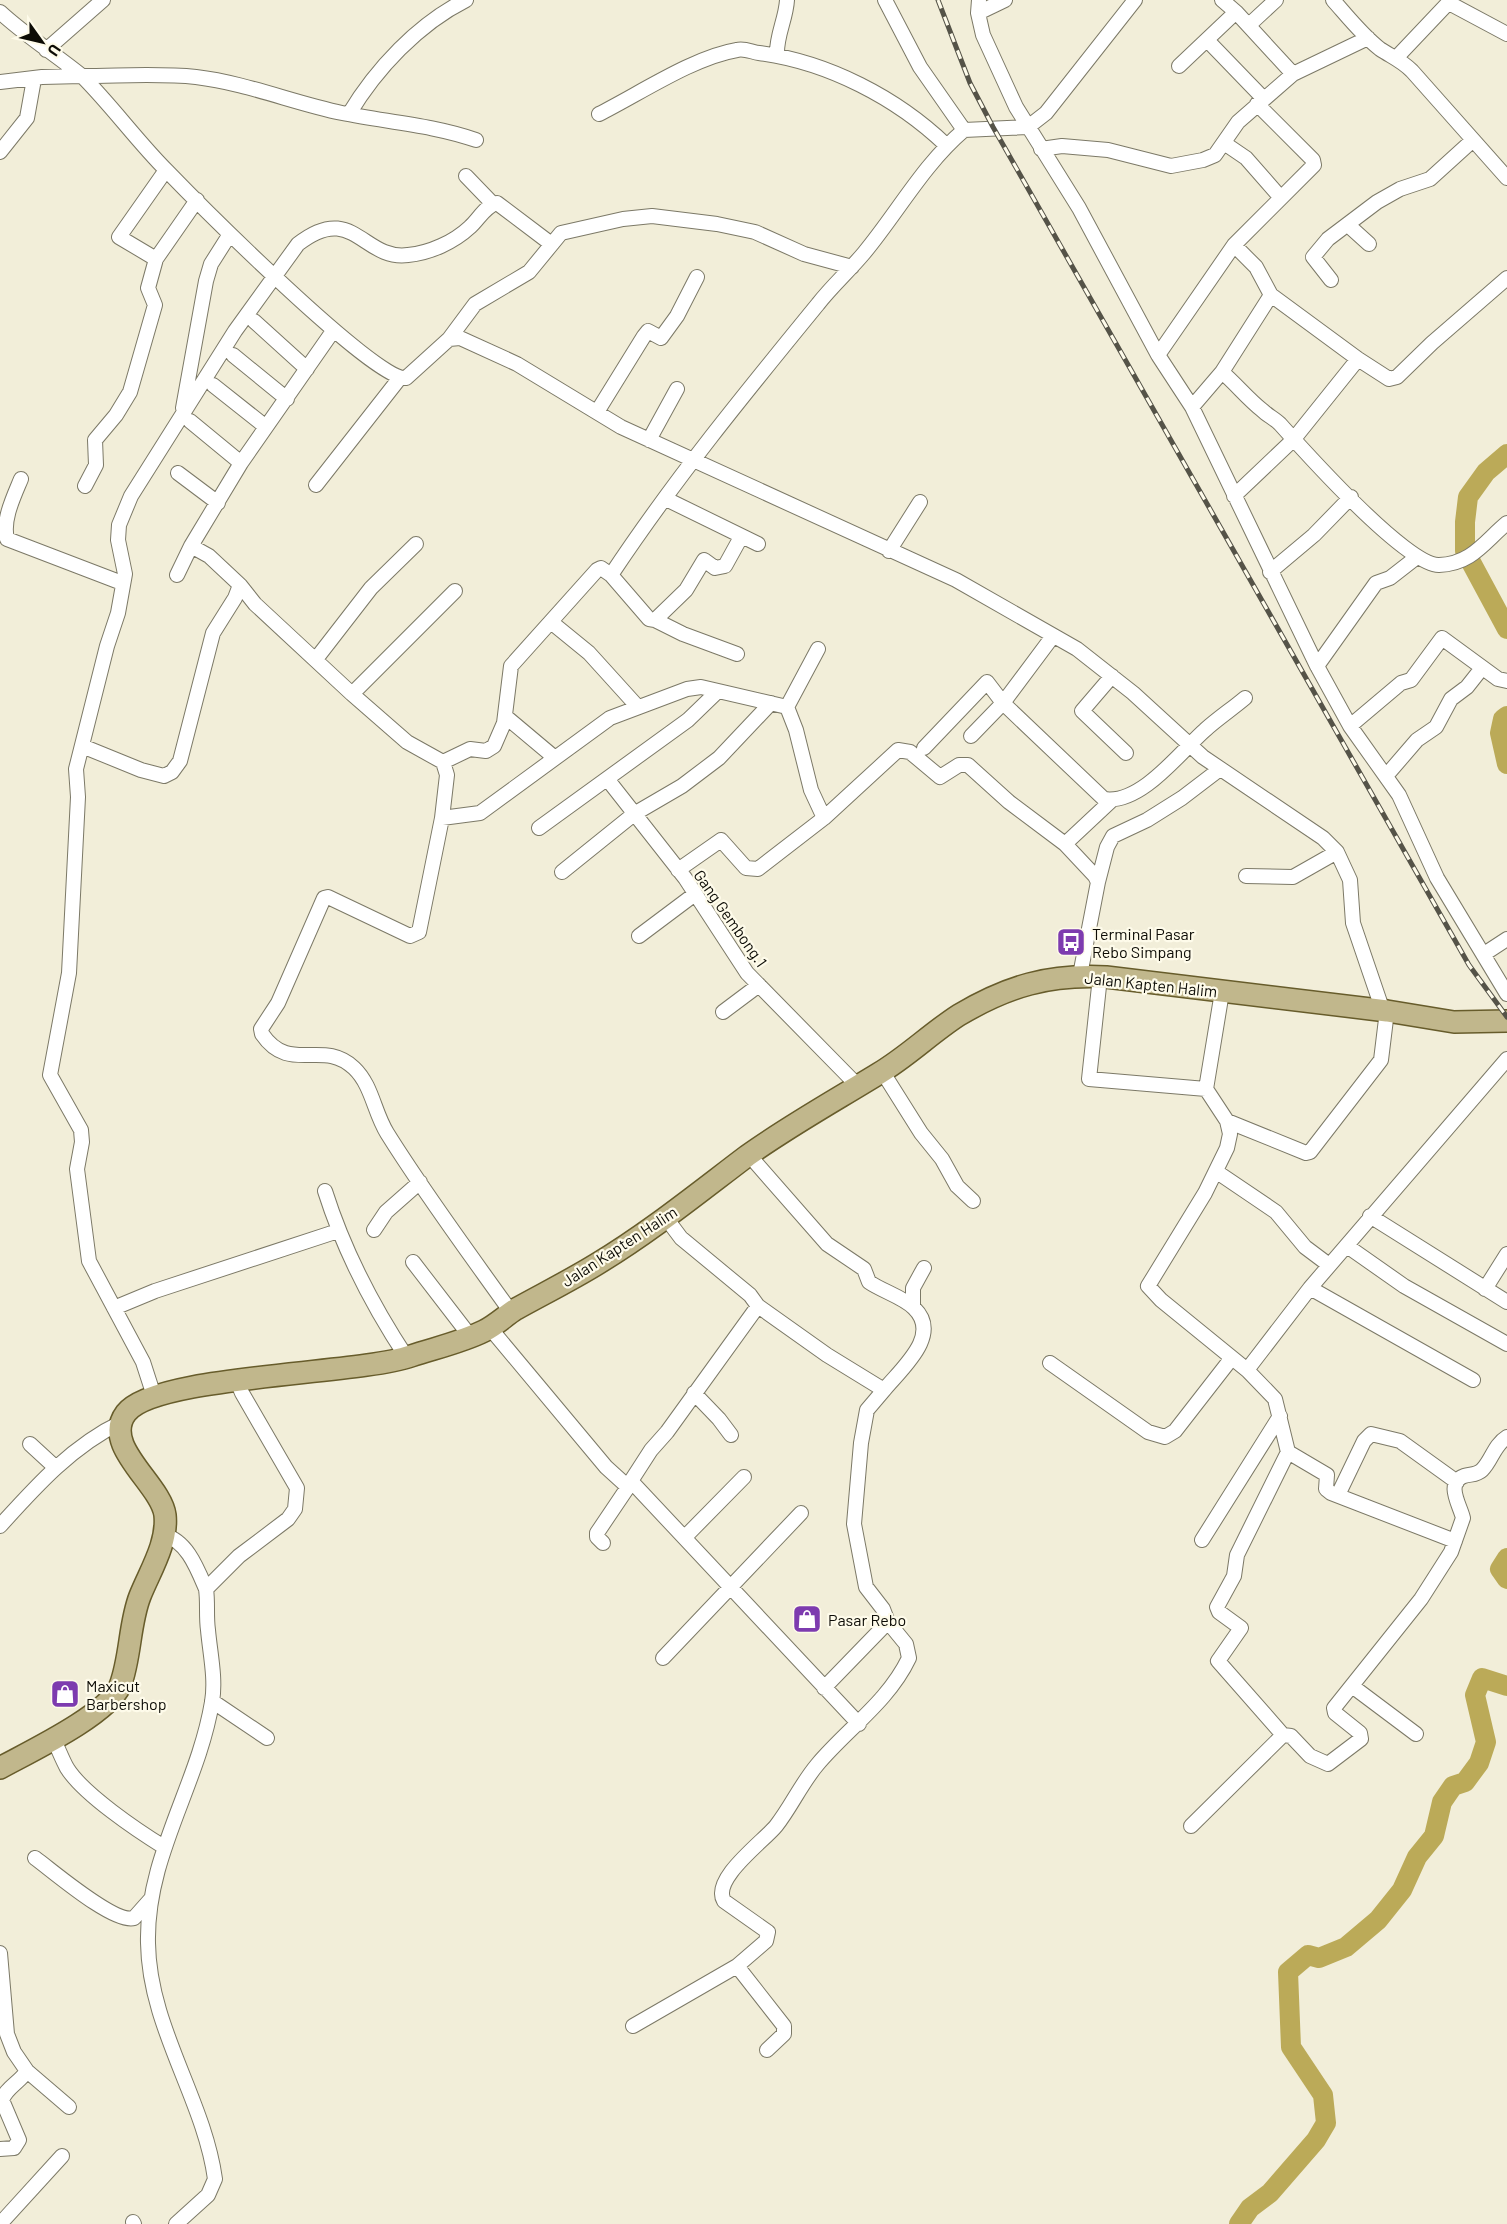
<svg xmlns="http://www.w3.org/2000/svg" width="1507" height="2224" font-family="Barlow,sans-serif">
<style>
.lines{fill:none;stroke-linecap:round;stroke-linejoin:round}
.river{stroke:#bbaa58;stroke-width:20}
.street-casing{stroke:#7c7967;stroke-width:16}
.primary-casing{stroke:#675c2b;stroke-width:24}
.street{stroke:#fff;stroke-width:14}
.primary{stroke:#c1b78c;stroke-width:21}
.rail-casing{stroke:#555348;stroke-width:5}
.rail{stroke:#fefbea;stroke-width:3;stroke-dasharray:9;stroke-linecap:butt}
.labels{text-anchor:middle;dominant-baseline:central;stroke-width:4.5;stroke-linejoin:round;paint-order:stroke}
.street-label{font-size:16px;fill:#0d0c06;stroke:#fefbea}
.poi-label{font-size:16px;fill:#0d0c06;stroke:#fefbea;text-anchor:start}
</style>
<rect width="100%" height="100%" fill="#f2eed9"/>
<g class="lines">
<path class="river" d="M1507 454 1486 472 1468 497 1465 522V551L1507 629
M1507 716 1503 719 1500 733 1507 764
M1507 1558 1500 1569 1507 1579
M1239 2224 1250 2208 1270 2193 1316 2140 1326 2123 1323 2095 1291 2047 1288 1972 1308 1955 1319 1958 1346 1947 1378 1920 1402 1890 1417 1857 1434 1836 1442 1802 1453 1786 1465 1782 1479 1763 1486 1742 1475 1695 1482 1678 1507 1686"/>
<g class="street-casing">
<path id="street" d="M885 0 920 67 964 130 1028 127 1046 113 1135 0
M979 0 978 13 983 35 1016 107 1079 208 1158 355 1192 407 1317 666 1350 726 1399 795 1437 878 1507 994
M1222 0 1236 12 1293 74
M1333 0C1348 17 1362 35 1380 49 1392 57 1401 60 1412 71L1507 178
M1449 3 1507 34
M0 12C26 36 55 54 82 76 120 76 158 73 196 77 246 83 294 103 342 113 387 122 433 125 476 140
M978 13 1005 0
M1249 25 1276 0
M1207 40 1264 99
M46 50 103 0
M777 55C776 36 786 19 787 0
M1397 57 1451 0
M1179 66 1236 12
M0 82 42 77 82 76C112 106 137 141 167 171 197 202 376 382 406 378L449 339 460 338 517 364 621 427 956 580 1077 649 1133 693 1203 757 1323 838 1337 852 1350 880 1353 923 1383 1011
M349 114C376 69 418 24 466 0
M599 114C639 94 694 57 737 50 744 48 752 52 759 53 828 62 897 98 946 145
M1224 143 1246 158 1281 198
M1041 149 1062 146 1108 150 1171 166 1203 160 1215 155 1238 122 1293 74 1368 38
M0 152 27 118 34 79
M466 176 493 204
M1348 225 1369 244
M1234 245 1256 267 1271 295 1358 359 1389 379 1397 377 1432 343 1507 278
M156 259 119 237 166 170
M1331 280 1313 257 1328 239 1377 202 1400 189 1430 179 1473 140
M254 321 307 369
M449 339 475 304 529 272 561 233 623 219 652 216 717 224 755 232 804 254 852 267
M233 355 287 399
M1158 355 1234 245 1314 165 1313 160 1257 104
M1222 372C1236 384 1248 399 1262 410 1267 415 1275 419 1280 424 1305 452 1407 566 1439 565 1472 564 1485 541 1507 523
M213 385 266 427
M1192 407 1222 372 1271 295
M183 408 206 281 211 264 230 234
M597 412 644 336 648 331 661 338 677 316 697 277
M190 421 241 463
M649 440 677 389
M178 473 218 503
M21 479C14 496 2 520 7 539L122 583
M316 485 399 379
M85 486 96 465 95 440 116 415 130 392 155 305 148 288 156 259 197 200
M1234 496 1293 440 1358 359
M666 499 758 544
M191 546 209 556 240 585 255 604 352 694 407 742 443 762 447 775 442 818 480 813 610 718 687 689 701 687 787 707 796 730 811 790 824 818
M889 551 920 502
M1270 572 1314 535 1351 497
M177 575 191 546 241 463 333 331
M611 575 649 619 655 620 686 590 704 560 715 568 725 566 741 537
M655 620 683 634 737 654
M551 622 589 653 637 706
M1053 636 1003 703 1104 799C1141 805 1181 751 1205 730 1217 719 1232 709 1245 698
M316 659 371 588 416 544
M1317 666 1376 583 1390 578 1417 557
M1112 676 1082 711 1126 753
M352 694 455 591
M787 707 818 649
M505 716 555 758
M1350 726 1401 683 1411 680 1442 638 1498 679 1507 681
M82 746 141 770 164 776 172 772 180 761 213 633 235 598 240 585
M924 748 987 682 1003 703 971 736
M443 762 470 749 486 751 494 746 504 723 511 666 597 570 601 568 611 575C674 480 746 392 818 304 832 286 849 271 864 253 898 212 923 165 964 130
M1386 776 1417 740 1436 727 1451 699 1467 687 1482 668
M608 780 685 878 747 973 858 1086
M442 818 419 932 410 936 328 897 324 898 278 1003 261 1029 262 1034C290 1075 322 1038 354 1068 372 1085 374 1112 387 1133 425 1194 469 1253 511 1312
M539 828 688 720 718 691
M1065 844 1112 800
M678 870 721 840 746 868 758 869 824 818 898 750 910 752 940 777 959 765H968L1009 802 1065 844 1095 876 1098 882 1080 975
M562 872 634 814 682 786 719 758 771 703
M1246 876 1293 877 1337 852
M1098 882 1107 847 1113 836 1147 820 1182 798 1220 769
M639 936 695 894
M1484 954 1507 939
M1100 977 1089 1079 1206 1089
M1222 992 1206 1089 1227 1121 1230 1134 1227 1148 1205 1193 1148 1286 1161 1300 1247 1370
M723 1012 759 985
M882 1071 921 1133 942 1159 957 1186 973 1201
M1227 1121 1306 1153 1310 1152 1381 1060 1387 1011
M749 1155 827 1244 864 1269 869 1282C882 1291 903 1297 914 1308 942 1335 902 1368 884 1390
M1217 1172 1276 1212 1305 1247 1329 1265
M325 1191C344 1251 372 1305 407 1358
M1370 1216 1507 1302
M666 1218 681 1238 750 1295 758 1306 827 1355 884 1390 867 1410 861 1443 854 1524 866 1587 883 1609 888 1622 906 1644 909 1658C888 1702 847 1729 817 1765 801 1784 791 1807 776 1826 764 1841 711 1879 724 1901L768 1932 766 1941 737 1966 784 2026V2034L767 2050
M374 1230 386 1212 420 1182
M1347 1246 1404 1286 1507 1344
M413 1262 470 1336
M1310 1288 1473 1380
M1485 1289 1507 1254
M913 1307V1288L924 1268
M114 1308 155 1291 338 1231
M490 1328 606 1467 628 1487 631 1481 859 1724
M1050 1363 1148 1432 1165 1437 1175 1431 1231 1359
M694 1393 719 1419 731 1435
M154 1396 143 1362 89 1261 77 1169 82 1142 81 1130 50 1075 69 973 78 797 76 769 107 646 118 613 125 574 118 540 119 525 131 496 235 331 298 244C353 201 363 261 408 255 430 253 454 242 470 227 479 219 485 206 497 203L550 243
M30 1444 55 1467
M1288 1452 1327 1475 1326 1489 1331 1493 1455 1541
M631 1481 651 1450 667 1432 758 1306
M1338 1495 1364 1441 1371 1434 1400 1441 1457 1482
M0 1526C36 1486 73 1445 122 1422
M164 1535C187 1541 197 1568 206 1589
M685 1537 744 1477
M1202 1540 1280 1416
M603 1543 597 1537V1533L628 1487
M663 1658 801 1513
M1352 1686 1416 1734
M824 1688 888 1622
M212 1701 267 1738
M1283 1735 1218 1661 1241 1628 1219 1612 1217 1607 1234 1576 1237 1555 1288 1452 1275 1399 1247 1370 1310 1288 1507 1059
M53 1738C58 1748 62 1759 67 1768 83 1794 138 1831 164 1847
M1191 1826 1283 1735 1291 1736 1310 1756 1328 1764 1361 1739 1360 1733 1335 1713 1334 1708 1421 1599 1451 1552 1463 1518C1460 1505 1445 1483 1464 1476 1471 1474 1477 1475 1482 1470 1492 1460 1494 1445 1507 1437
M35 1858C53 1871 114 1924 134 1918L150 1900
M0 1953 7 2034 14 2052 27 2071C20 2082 6 2088 2 2100L19 2140 14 2148 0 2149
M633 2026 737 1966
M27 2071 69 2107
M133 2222 134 2224
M0 2224 62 2156
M176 2224 208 2195 215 2179C204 2099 149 2027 148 1943 146 1856 198 1786 212 1702 216 1679 210 1653 208 1630 206 1616 208 1602 206 1589L239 1556 288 1519 295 1509 297 1488 242 1393 237 1381"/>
</g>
<g class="primary-casing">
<path id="primary" d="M0 1768C29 1752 107 1715 120 1686 131 1657 129 1624 140 1596 150 1571 168 1543 165 1515 161 1484 101 1446 126 1413 154 1375 357 1375 411 1356 435 1348 462 1342 484 1331 496 1325 505 1316 516 1309 543 1294 571 1280 597 1264 650 1232 698 1193 747 1156 789 1126 834 1101 878 1074 907 1057 931 1033 959 1015 1008 986 1049 974 1106 977L1387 1011 1454 1022 1507 1021"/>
</g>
<use href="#street" class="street"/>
<use href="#primary" class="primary"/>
<g class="rail-casing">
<path id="rail" d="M938 0 970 83 993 127 1469 965 1507 1017"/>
</g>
<use href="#rail" class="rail"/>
</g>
<defs>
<g id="bus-square" transform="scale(1.5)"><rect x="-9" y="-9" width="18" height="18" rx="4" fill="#7d3baf" stroke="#fefbea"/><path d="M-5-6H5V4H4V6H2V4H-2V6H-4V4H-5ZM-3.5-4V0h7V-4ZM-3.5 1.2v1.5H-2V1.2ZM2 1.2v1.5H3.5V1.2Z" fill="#fff"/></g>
<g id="shop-square" transform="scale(1.5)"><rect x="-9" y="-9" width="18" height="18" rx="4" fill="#7d3baf" stroke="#fefbea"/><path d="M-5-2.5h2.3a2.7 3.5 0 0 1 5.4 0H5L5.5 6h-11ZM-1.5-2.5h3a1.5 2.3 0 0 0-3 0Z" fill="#fff"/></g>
</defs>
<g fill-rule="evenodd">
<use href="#bus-square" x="1071" y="942"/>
<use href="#shop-square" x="807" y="1619"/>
<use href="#shop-square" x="65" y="1694"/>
</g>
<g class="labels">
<g class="street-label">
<text transform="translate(731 918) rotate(55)">Gang Gembong.1</text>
<text transform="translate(1151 984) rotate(6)">Jalan Kapten Halim</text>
<text transform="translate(619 1246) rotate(-33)">Jalan Kapten Halim</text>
</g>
<g class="poi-label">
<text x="1092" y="933">Terminal Pasar<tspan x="1092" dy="18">Rebo Simpang</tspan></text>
<text x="828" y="1619">Pasar Rebo</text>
<text x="86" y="1685">Maxicut<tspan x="86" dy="18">Barbershop</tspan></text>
</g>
</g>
<g transform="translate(42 42) rotate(124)" stroke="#fefbea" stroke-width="4.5" paint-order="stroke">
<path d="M0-4.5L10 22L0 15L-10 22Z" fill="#0d0c06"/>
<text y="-9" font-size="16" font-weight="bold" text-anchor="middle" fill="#0d0c06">U</text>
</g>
</svg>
